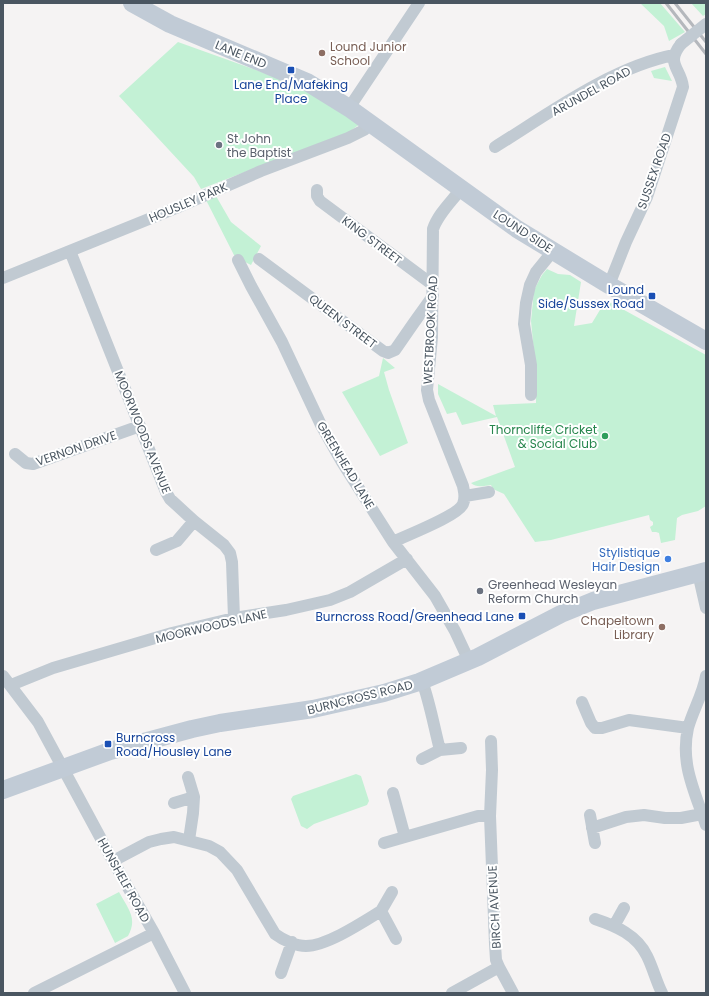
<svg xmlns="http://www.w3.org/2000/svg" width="709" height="996" font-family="Poppins,sans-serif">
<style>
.green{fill:#c3f1d5}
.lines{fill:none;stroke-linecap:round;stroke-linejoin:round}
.street{stroke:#c1cad2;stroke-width:12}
.secondary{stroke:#c1cbd6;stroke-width:18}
.rail{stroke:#b5b8bd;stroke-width:3}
.street-bridge{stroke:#c1cad2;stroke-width:12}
.education-dot{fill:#8d6e63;stroke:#fff;stroke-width:1.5}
.transit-dot{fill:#1a4fb4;stroke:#fff;stroke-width:1.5}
.worship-dot{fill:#6b7280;stroke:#fff;stroke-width:1.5}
.leisure-dot{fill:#2e9e5b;stroke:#fff;stroke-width:1.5}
.shop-dot{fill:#3f7fe0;stroke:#fff;stroke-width:1.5}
.labels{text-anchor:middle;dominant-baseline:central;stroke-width:4;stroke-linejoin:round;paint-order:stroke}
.education-label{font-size:12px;fill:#785e54;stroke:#fff;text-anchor:start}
.street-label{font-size:12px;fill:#4a5661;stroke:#fff}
.transit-label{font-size:12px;fill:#164399;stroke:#fff;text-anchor:end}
.worship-label{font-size:12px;fill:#5b616d;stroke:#fff;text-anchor:start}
.leisure-label{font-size:12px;fill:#27864d;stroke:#fff;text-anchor:end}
.shop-label{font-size:12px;fill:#366cbe;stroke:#fff;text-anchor:end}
</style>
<rect width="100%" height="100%" fill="#f5f3f3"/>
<path class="green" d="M640 3H660L685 32 669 41 664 26Z
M691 3H706V14L703 16Z
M178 42 267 74 294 81 360 124 349 132 201 189 194 177 119 96Z
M665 67 672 81 654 78 651 71Z
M216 196 231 222 261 246 251 265 235 257 206 200Z
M547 269 558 274 570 275 581 282 574 326 592 323 606 300 706 355V506L698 511 682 515 677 518 675 540 661 543 659 533 656 532H652L650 527 653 525V522L650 520 649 515 551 540 535 542 504 494 493 489 491 485C484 486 476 488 471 483L515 467 497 417 462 425 456 412 447 414 438 394V384L496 416 493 405 536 403V373L531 321 534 290 542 275Z
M383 358 395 368 384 372 389 390 408 443 380 456 342 392 379 376Z
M356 774 361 776 369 801 367 805 314 824 307 829 301 826 291 799 293 796Z
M119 892C128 909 138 918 128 936L115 943 96 904Z"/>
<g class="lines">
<path class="street" d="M349 108 419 3
M495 147C548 114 612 67 674 55
M317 190V196L320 201 433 285
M70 251 166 492 170 499 194 521 224 545 230 553 232 562 234 618
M259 259 383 351 388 353 395 350 413 324 433 296
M238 260 251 286 282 342 321 425 342 462 393 542 435 596 455 631 469 661
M3 278 176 208 261 171 348 138 364 130 370 123
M609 285 626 242 647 197 683 87C681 68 665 64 681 44
M531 395V365L524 324 526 303 530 285 536 272 553 251
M15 454 26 463 33 464 140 426
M465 496 489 492
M393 542C407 535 458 516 463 504 466 497 464 492 463 486L429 400 427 390 432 337 433 229C438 214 451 202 461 189
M156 550 177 541 194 521
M698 573 706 608
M3 676 38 722 113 861 154 933 185 993
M706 676C703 694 693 710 688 728 680 764 695 792 706 825
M422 681C430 703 434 727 440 750
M11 685 53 668 172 633 234 618 286 610 330 600 350 592 407 559
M582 702 591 723 595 728H602L629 720 688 728
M491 741 492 770 490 816 495 944 496 960 499 967 513 993
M422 759 440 750 461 748
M188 777 194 797 193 813 189 840
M393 793 405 837
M174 803 194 797
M590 815 595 843
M592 828 626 817 644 815 665 818H681L702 814
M384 843 478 816H490
M113 861 149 842 161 839 174 837 209 846 220 852 237 870 275 934C283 940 296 946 306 946 327 946 363 922 381 911
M392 892 381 911 396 939
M595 919C616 926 637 935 647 956 653 968 656 981 662 993
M614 926 624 908
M281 973 292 942
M34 993 154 933
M452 993 499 967"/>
<path class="secondary" d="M132 3 170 24 307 82 349 108 517 229 609 285 706 341
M3 790 110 751 192 729 220 723 313 709 384 693 419 682 478 657 561 614 593 601 706 571"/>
<path class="rail" d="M666 3 706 54
M675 3 706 42"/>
<path class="street-bridge" d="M681 44 706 24"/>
</g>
<g class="education-dot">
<circle cx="322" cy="53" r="4"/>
<circle cx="662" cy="627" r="4"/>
</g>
<g class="transit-dot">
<rect x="287" y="66" width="8" height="8" rx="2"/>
<rect x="648" y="292" width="8" height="8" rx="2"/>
<rect x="518" y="612" width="8" height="8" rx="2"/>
<rect x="104" y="740" width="8" height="8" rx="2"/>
</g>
<g class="worship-dot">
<circle cx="219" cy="145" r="4"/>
<circle cx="480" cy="591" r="4"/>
</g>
<circle class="leisure-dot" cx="605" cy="436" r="4"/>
<circle class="shop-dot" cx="668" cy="559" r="4"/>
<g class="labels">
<g class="education-label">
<text x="330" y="46">Lound Junior<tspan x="330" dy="14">School</tspan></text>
<text x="654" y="620" text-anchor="end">Chapeltown<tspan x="654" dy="14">Library</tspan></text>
</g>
<g class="street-label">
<text transform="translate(241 54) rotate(22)">LANE END</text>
<text transform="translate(591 91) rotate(-29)">ARUNDEL ROAD</text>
<text transform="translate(654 171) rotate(-71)">SUSSEX ROAD</text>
<text transform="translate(188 202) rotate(-23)">HOUSLEY PARK</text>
<text transform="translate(523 231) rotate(33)">LOUND SIDE</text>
<text transform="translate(372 240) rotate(37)">KING STREET</text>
<text transform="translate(343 321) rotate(37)">QUEEN STREET</text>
<text transform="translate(430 330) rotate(-87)">WESTBROOK ROAD</text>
<text transform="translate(143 432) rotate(68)">MOORWOODS AVENUE</text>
<text transform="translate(76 448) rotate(-19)">VERNON DRIVE</text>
<text transform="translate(346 465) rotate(59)">GREENHEAD LANE</text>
<text transform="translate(211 626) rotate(-13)">MOORWOODS LANE</text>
<text transform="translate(360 697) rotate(-14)">BURNCROSS ROAD</text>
<text transform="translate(124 880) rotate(61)">HUNSHELF ROAD</text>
<text transform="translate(494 907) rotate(-93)">BIRCH AVENUE</text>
</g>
<g class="transit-label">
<text x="291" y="84" text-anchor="middle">Lane End/Mafeking<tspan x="291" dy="14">Place</tspan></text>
<text x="644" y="289">Lound<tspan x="644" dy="14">Side/Sussex Road</tspan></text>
<text x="514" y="616">Burncross Road/Greenhead Lane</text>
<text x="116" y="737" text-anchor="start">Burncross<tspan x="116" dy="14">Road/Housley Lane</tspan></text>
</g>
<g class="worship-label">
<text x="227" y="138">St John<tspan x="227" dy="14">the Baptist</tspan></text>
<text x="488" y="584">Greenhead Wesleyan<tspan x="488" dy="14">Reform Church</tspan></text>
</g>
<g class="leisure-label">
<text x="597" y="429">Thorncliffe Cricket<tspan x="597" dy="14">&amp; Social Club</tspan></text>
</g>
<g class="shop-label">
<text x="660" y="552">Stylistique<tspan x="660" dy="14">Hair Design</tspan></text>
</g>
</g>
<rect width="709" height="996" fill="none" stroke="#4a5661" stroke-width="8"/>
</svg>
